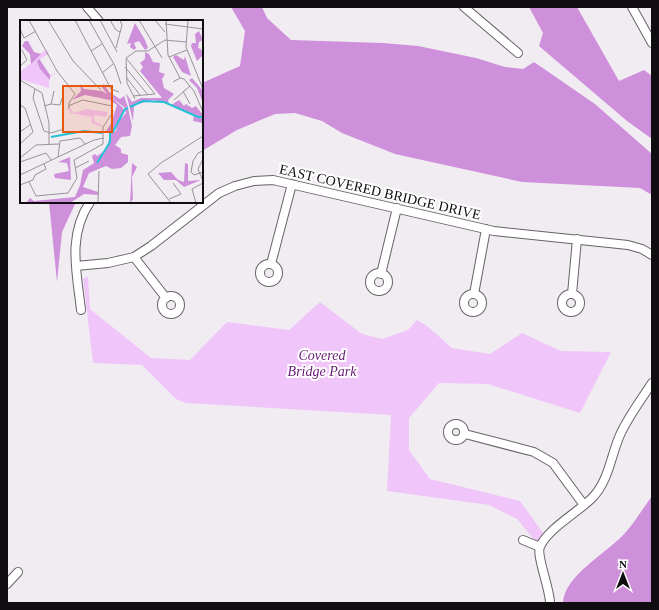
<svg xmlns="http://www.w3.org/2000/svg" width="659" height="610" font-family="Georgia,serif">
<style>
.green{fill:#f0c5f9}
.forest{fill:#ce90da}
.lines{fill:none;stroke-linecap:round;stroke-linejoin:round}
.minor-casing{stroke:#666267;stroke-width:10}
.minor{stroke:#fff;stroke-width:8}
.labels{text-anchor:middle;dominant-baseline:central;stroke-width:4;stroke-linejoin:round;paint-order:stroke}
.street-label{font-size:14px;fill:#0f0d0f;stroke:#fff}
.park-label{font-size:14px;font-style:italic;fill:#651a73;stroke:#fff}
.inset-river{fill:none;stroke:#21c2d5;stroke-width:2}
.inset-road{fill:none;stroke:#979397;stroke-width:1}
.view{fill:#e8590c;fill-opacity:0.15;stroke:#e8590c;stroke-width:2}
.inset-edge{fill:none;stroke:#0f0d0f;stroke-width:2}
</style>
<rect width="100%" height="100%" fill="#f1ecf2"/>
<path class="green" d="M88 277 90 309 151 358 190 360 227 322 289 330 320 302 362 334 382 339 408 330 417 320 427 326 452 348 490 354 522 333 561 351 611 352 580 413 488 384 439 383 409 418V450L430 479 520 501 546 537 540 547 517 519 489 505 387 491 391 415 186 403 176 399 142 365 93 363 83 278Z"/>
<path class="forest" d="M231 7H262L267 18 291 40 383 43 418 46 476 58 505 67 523 69 534 62 595 104 652 154V195L640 188 522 182 395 154 342 133 322 121 295 113 275 114 237 130 202 151V83L240 66 245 31Z
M529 7H577L619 81 644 70 652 76V139L627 121 539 46 543 33Z
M49 202H76L62 232 57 282Z
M652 496V603H563C564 575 609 552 625 533 635 522 643 508 652 496Z"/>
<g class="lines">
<g class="minor-casing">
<path id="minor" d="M87 7 99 21
M464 7 518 53
M632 7 652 43
M134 257 166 298
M271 264 292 184
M260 273a9 9 0 1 1 18 0a9 9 0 1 1-18 0Z
M76 266 108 263 134 257 151 246 219 193 235 186 254 181 273 180 494 231 628 245 642 249 652 255
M370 282a9 9 0 1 1 18 0a9 9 0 1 1-18 0Z
M381 274 397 208
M474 294 486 229
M572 294 577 239
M464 303a9 9 0 1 1 18 0a9 9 0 1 1-18 0Z
M562 303a9 9 0 1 1 18 0a9 9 0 1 1-18 0Z
M162 305a9 9 0 1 1 18 0a9 9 0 1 1-18 0Z
M81 310C77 273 67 236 90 202
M448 432a8 8 0 1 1 16 0a8 8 0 1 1-16 0Z
M465 434 534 452 553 463 584 505
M523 540 540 547
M7 584 18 572
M550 603C550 589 536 555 540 547 547 529 580 511 593 497 609 480 611 455 620 435 628 417 641 400 652 383"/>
</g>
<use href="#minor" class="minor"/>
</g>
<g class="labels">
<g class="street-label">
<text transform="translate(380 192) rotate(13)">EAST COVERED BRIDGE DRIVE</text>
</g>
<g class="park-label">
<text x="322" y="355">Covered<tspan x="322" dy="16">Bridge Park</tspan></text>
</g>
</g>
<g transform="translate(20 20)">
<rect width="183" height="183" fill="#f1ecf2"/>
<path d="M27 30 29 34 20 39 29 56 38 52 29 58V68L0 59V52L15 40 14 37ZM49 87 54 93 67 89 88 92 86 97 75 95 73 97 75 102 81 104 83 107 71 103 72 97 50 93Z" fill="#f0c5f9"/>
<path d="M115 3 125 20 128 28 125 30 119 21 114 23 116 28 114 30 110 27 111 23 107 24ZM179 11 183 20 179 22 178 28 181 29 183 35 177 41 171 26 172 23H176L175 14ZM5 21H8L14 32 21 34 11 44 10 34 2 26ZM125 32 129 34 133 42 140 43 139 52 145 54 142 59 144 68 154 74 148 80 149 84 133 80 114 85 113 101 106 73 112 82 121 78H142L120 51 123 47 120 43 125 39ZM156 35 164 40 165 36 171 56 162 52 153 37ZM19 39 30 55V60L20 49 17 41ZM172 58 183 71V83L177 68 169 60ZM60 64 64 69 82 71 87 74 81 66 84 64 89 72 100 79 104 76 108 87 105 88 89 75 103 88 104 92 93 111 85 113 91 103 97 85 90 80 65 75 52 80 61 71ZM159 80 164 86 166 84 172 88 176 86 183 95V103L173 101 174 95 178 97H179L151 85ZM108 88 112 106 110 116 101 117 95 125 101 129V133L108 135V142L101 148 92 149 86 146 69 153 63 167 78 172V175L64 174 50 183H6L10 178 14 181 55 177 60 165 63 150 74 143 72 136 75 134 77 136 87 129 90 114 96 111 98 102 106 93 105 89ZM50 137 51 160 35 158 34 154 49 151 47 143 38 142ZM112 143 117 147 112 157 113 179 110 183ZM165 143 168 144V161L181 160 164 167 156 160H144L138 153 151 152 158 160 164 162Z" fill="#ce90da"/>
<path class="inset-river" d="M110 87 123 81 144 82 178 97H183M31 117 64 111 82 113M77 143 90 122V113L93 112 105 89 108 88"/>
<path class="inset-road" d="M9 0 37 51 55 74 49 83V89M28 0 53 41 81 70M55 0 91 69 99 72M69 0 95 46 101 64M80 0 97 32M90 0 96 10 100 12M119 0 142 38M135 0 145 12M146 0 148 35 160 58M168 0 166 27 183 69M145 4 183 9M0 9 4 18 16 11M96 28 102 5 100 0M71 31 82 24M149 37 167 30M106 38 135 74 113 76M106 38 116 31H128L145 20 166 22M106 39 107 63 115 79M0 46 7 40 2 30M105 47 128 75M82 53 93 44M106 57 120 75M0 60 22 73 29 103V124M153 62 160 58 164 59 174 71 183 92M15 69 13 78 24 111 31 113 44 109M163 71 170 84M154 80 170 66M31 84 34 71M0 85 5 88 13 112 0 124M24 86 31 84 40 85 42 78M0 112 11 104M183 131 178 133 173 141 171 152 174 155 183 152M38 137 40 121 60 118 65 124M0 138 16 125 39 124M183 139 178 149 183 161M0 142 26 133 31 140M55 148 69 141M0 155 74 120 84 118M9 162 16 176 48 173 57 158 54 140 83 124V107L93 92 92 86 63 80 48 86M0 165 13 160 15 155 26 149 24 144M149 179 161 174 153 163M78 183 79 151M151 183 128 154 141 143 183 116M176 183 172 169 183 163"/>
<path class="view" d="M43 66H92V112H43Z"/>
<rect width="183" height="183" class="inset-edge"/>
</g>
<rect width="659" height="610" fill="none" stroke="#0f0d0f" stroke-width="16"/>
<g transform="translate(623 574)" stroke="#ffffff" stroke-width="3" paint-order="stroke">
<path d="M0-3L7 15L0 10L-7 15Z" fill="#0f0d0f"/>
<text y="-6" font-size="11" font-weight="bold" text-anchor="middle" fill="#0f0d0f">N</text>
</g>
</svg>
